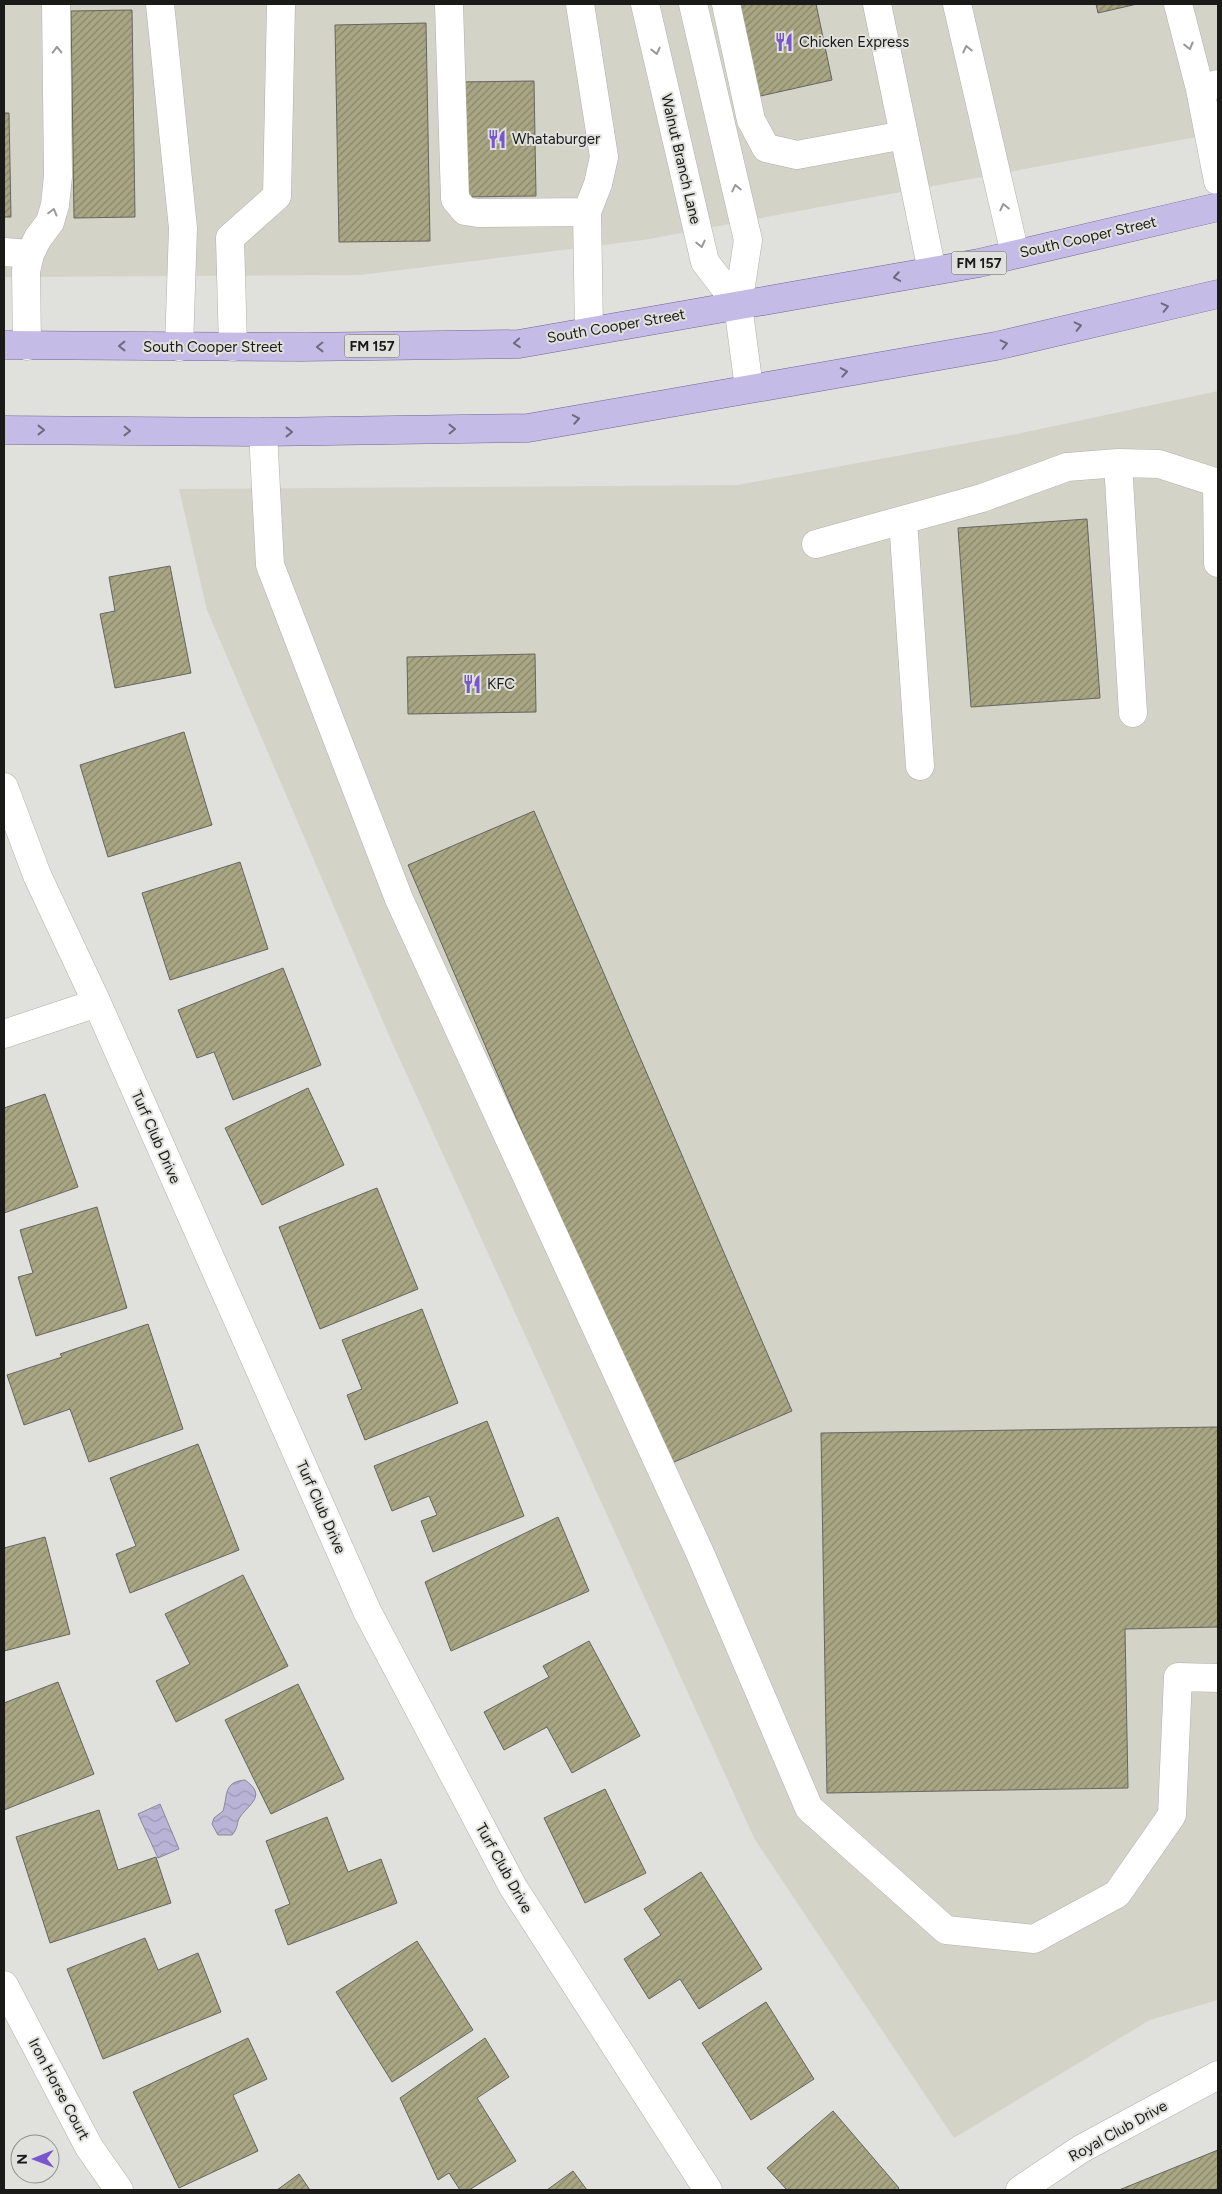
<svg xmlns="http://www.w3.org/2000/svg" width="1222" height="2194" font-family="Figtree,sans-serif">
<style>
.built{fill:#d3d3c8}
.water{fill:url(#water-waves);stroke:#89859d}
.building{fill:url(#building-hatch);stroke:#666662}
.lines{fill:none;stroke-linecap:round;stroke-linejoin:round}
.minor-casing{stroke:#b0b0ac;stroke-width:29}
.major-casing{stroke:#706594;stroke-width:29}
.minor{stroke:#fff;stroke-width:28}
.major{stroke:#c5bbe7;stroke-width:28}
.oneway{stroke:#989898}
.oneway2{stroke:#706a80}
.labels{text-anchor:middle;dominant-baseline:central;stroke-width:4;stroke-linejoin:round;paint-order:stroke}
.shield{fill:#e0e0dc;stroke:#555554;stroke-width:1}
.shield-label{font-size:14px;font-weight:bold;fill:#1a1a19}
.poi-label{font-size:15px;fill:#1a1a19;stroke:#e0e0dc;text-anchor:start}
.street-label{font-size:15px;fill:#1a1a19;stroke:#e0e0dc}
</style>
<defs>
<pattern id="water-waves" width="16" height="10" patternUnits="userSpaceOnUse" patternTransform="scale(1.25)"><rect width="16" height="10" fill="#b9b3d5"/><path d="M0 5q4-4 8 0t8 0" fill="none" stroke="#9e99b6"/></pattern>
<pattern id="building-hatch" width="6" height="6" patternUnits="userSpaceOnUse" patternTransform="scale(1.25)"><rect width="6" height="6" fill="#a8a683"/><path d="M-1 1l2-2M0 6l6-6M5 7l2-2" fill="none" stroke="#88866a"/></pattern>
</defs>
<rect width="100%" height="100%" fill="#e0e0dc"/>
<path class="built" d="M4 4H1218V133L643 240 360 275 4 277Z
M1218 391V2000L1150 2020 954 2138 754 1838 391 1040 207 610 179 489 738 485 1017 434Z"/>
<path class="water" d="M245 1780C267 1796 250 1803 240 1817 236 1823 239 1827 232 1835H218L212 1824 214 1818 223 1811C228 1795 223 1782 245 1780Z
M160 1804 179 1849 158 1858 138 1814Z"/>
<path class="building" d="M736 4H816L832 80 756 97Z
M1096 4H1137L1098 13Z
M132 10 135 217 74 218 71 11Z
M426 23 430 241 339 242 335 25Z
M534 81 536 196 461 197 459 82Z
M4 113H9L11 217H4Z
M1087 519 1100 698 971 707 958 528Z
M170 566 191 673 115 688 100 614 115 611 109 577Z
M535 654 536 712 408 714 407 657Z
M184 732 212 825 108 857 80 765Z
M534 811 792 1411 665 1466 408 865Z
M240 862 268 949 170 980 142 893Z
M283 968 321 1065 233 1100 214 1052 197 1058 178 1010Z
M308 1088 344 1165 262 1205 225 1128Z
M45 1094 78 1187 4 1213V1108Z
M377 1188 418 1289 320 1329 279 1227Z
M97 1207 127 1308 36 1336 18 1277 33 1273 20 1230Z
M422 1309 458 1403 365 1440 347 1395 362 1389 342 1340Z
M148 1324 183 1429 89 1462 70 1409 24 1425 7 1375 62 1357 60 1354Z
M487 1421 524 1516 433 1552 421 1521 437 1515 429 1496 392 1511 374 1466Z
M1218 1427V1627L1125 1629 1128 1788 827 1793 821 1433Z
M198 1444 239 1550 130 1593 116 1554 136 1546 110 1478Z
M558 1517 589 1591 451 1651 425 1582Z
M45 1537 70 1634 4 1651V1548Z
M243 1575 288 1666 176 1722 156 1681 190 1664 165 1614Z
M589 1641 640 1736 572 1773 547 1727 504 1750 484 1712 549 1677 543 1666Z
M58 1682 94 1774 4 1810V1703Z
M298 1684 344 1779 271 1814 225 1720Z
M605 1789 646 1873 585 1903 544 1818Z
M99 1810 118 1870 156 1857 171 1903 50 1943 16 1837Z
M327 1817 348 1872 381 1859 397 1903 288 1945 275 1910 290 1904 266 1841Z
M701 1872 762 1969 699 2009 680 1979 649 1999 624 1959 661 1935 644 1909Z
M145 1938 158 1970 198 1953 221 2012 103 2059 67 1969Z
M417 1941 473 2030 392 2082 336 1992Z
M766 2002 814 2079 751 2120 702 2043Z
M248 2038 267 2079 233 2095 258 2151 179 2188 133 2092Z
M485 2038 509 2077 477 2098 516 2161 469 2190H460L449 2173 438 2180 400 2098Z
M833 2111 899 2188 897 2190H787L767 2168Z
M1218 2150V2190H1119Z
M573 2171 587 2190H547Z
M299 2174 310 2190H277Z"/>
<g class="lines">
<g class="minor-casing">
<path id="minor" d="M160 4 183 228 179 347
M449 4 455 199 465 211 478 213 587 212
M580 4 604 157 598 184 587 212 589 331
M645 4 705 262 738 305
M693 4 748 240 738 305 749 388
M726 4 751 120 766 148 797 155 904 135
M877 4 932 271
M957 4 1015 254
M1178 4 1200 89
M1218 84 1200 89 1218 181
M4 252 30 254
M27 346 26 271 30 254 38 238 50 222 55 205 58 176 56 4
M233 347 230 238 277 196 281 4
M263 432 270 565 399 899 700 1553 809 1808 946 1930 1034 1939 1117 1894 1172 1815 1178 1677 1218 1678
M1118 463 1133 713
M1217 483 1218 563
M903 520 920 766
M816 544 982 498 1067 467 1118 463 1159 464 1218 483
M4 787 37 875 97 1003 367 1611 513 1887 708 2190
M4 1034 97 1003
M4 1985 89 2147 119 2190
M1020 2190 1081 2149 1218 2075"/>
</g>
<g class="major-casing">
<path id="major" d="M4 345 301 347 519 344 979 263 1218 207
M4 430 263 432 528 428 996 346 1218 294"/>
</g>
<use href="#minor" class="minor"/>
<use href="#major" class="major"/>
</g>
<defs><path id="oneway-chevron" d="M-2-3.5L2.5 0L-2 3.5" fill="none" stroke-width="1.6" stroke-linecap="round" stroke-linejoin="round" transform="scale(1.25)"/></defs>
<g class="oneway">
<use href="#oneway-chevron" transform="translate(1189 46) rotate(76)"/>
<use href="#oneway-chevron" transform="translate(967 49) rotate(-103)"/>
<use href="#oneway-chevron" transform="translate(57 50) rotate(-91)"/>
<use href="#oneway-chevron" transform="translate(656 51) rotate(77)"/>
<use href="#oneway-chevron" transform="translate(736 188) rotate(-103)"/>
<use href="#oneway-chevron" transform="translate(1004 207) rotate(-103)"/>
<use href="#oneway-chevron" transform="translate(53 212) rotate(-75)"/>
<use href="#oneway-chevron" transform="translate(701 244) rotate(77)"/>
</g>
<g class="oneway2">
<use href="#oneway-chevron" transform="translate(897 277) rotate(170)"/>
<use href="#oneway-chevron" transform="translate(1165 307) rotate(-13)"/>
<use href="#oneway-chevron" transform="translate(1078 326) rotate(-13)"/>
<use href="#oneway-chevron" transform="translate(517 343) rotate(175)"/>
<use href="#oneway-chevron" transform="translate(1004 344) rotate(-13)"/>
<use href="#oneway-chevron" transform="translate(122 346) rotate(-180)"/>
<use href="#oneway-chevron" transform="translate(320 347) rotate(179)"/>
<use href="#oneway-chevron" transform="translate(844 372) rotate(-10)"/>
<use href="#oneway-chevron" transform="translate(576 419) rotate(-10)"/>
<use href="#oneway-chevron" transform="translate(452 429) rotate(-1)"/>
<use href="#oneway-chevron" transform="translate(41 430)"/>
<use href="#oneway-chevron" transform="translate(127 431) rotate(1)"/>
<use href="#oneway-chevron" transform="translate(289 432)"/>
</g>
<defs>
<g id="restaurant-bare" transform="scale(1.5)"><path d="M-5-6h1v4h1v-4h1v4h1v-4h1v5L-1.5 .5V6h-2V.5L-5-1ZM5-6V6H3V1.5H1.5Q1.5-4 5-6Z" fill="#7955cf" stroke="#e0e0dc" stroke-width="2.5" paint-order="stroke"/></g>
</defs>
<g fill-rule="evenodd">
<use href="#restaurant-bare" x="784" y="42"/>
<use href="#restaurant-bare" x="497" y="139"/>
<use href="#restaurant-bare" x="472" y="684"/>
</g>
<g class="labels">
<g class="shield">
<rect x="951.5" y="251.5" width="55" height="23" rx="4"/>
<rect x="344.5" y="334.5" width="55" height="23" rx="4"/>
</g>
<g class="shield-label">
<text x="979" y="263">FM 157</text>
<text x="372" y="346">FM 157</text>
</g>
<g class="poi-label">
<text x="799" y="42">Chicken Express</text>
<text x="512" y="139">Whataburger</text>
<text x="487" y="684">KFC</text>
</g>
<g class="street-label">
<text transform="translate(681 159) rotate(77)">Walnut Branch Lane</text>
<text transform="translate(1088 237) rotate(-13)">South Cooper Street</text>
<text transform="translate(616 326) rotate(-10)">South Cooper Street</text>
<text x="213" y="347">South Cooper Street</text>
<text transform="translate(156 1137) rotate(66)">Turf Club Drive</text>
<text transform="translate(321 1507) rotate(66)">Turf Club Drive</text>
<text transform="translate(504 1868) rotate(61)">Turf Club Drive</text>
<text transform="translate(59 2089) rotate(62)">Iron Horse Court</text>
<text transform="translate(1118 2131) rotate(-29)">Royal Club Drive</text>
</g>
</g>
<rect width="1222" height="2194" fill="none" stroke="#1a1a19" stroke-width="10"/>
<g transform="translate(35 2159) rotate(269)"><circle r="24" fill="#e0e0dc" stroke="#91918e"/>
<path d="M0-4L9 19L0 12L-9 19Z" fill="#7955cf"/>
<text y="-8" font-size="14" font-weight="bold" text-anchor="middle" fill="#1a1a19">N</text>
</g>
</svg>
